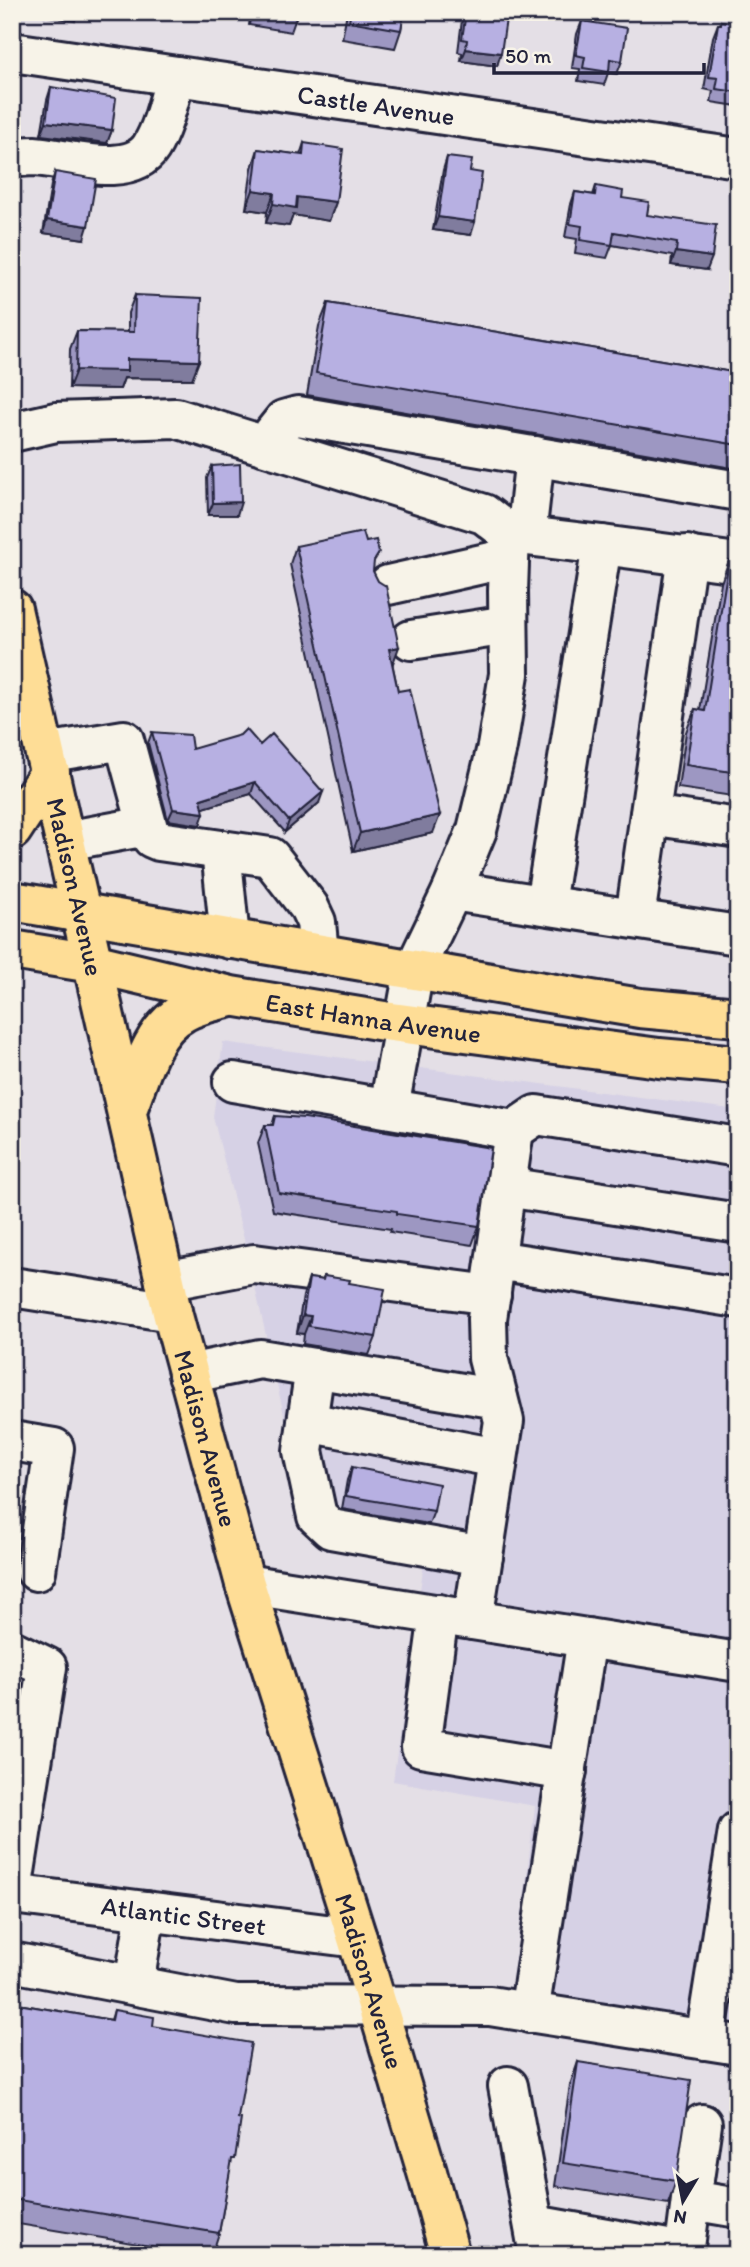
<svg xmlns="http://www.w3.org/2000/svg" width="750" height="2267" font-family="Itim,sans-serif">
<style>
.built{fill:#d6d1e5}
.lines{fill:none;stroke-linecap:round;stroke-linejoin:round}
.minor-casing{stroke:#22223b;stroke-width:44}
.major-casing{stroke:#22223b;stroke-width:44}
.minor{stroke:#f7f3e8;stroke-width:38}
.major{stroke:#fedd96;stroke-width:38}
.wall{fill:#9d97c2;stroke:#22223b;stroke-width:2}
.shaded-wall{fill:#807b9e;stroke:#22223b;stroke-width:2}
.building{fill:#b7b0e2;stroke:#22223b;stroke-width:2}
.labels{text-anchor:middle;dominant-baseline:central;stroke-width:6;stroke-linejoin:round;paint-order:stroke}
.street-label{font-size:26px;fill:#22223b;stroke:#f7f3e8}
</style>
<rect width="100%" height="100%" fill="#e4dfe6"/>
<filter id="ink" filterUnits="userSpaceOnUse"><feTurbulence type="fractalNoise" baseFrequency=".0143" numOctaves="2"/><feDisplacementMap in="SourceGraphic" scale="14" xChannelSelector="R" yChannelSelector="G"/><feConvolveMatrix kernelMatrix="1 2 1 2 8 2 1 2 1" color-interpolation-filters="sRGB"/></filter>
<g filter="url(#ink)">
<path class="built" d="M223 1042 738 1110V2067L509 2031 535 1806 393 1781 425 1555 311 1534 245 1243 213 1117Z"/>
<g class="lines">
<g class="minor-casing">
<g id="minor">
<path id="s1" d="M12 52 738 158"/>
<path d="M12 158C19 157 27 156 34 156 66 158 130 180 151 147 164 126 169 99 176 76"/>
<path d="M12 432 56 422 176 418 484 514 510 534 508 591 509 674 497 747 477 830 452 891 414 970 389 1108"/>
<path d="M264 445 284 420 298 416 738 491"/>
<path d="M510 534 602 545 545 904"/>
<path d="M526 536 535 456"/>
<path d="M602 545 738 563"/>
<path d="M388 585 509 558"/>
<path d="M411 640 508 625"/>
<path d="M45 753 124 740 149 832 152 838 159 841 270 857 309 907 316 922 319 954"/>
<path d="M650 815 738 828"/>
<path d="M65 841 147 826"/>
<path d="M221 850 230 939"/>
<path d="M452 891 738 935"/>
<path d="M635 918 687 555"/>
<path d="M233 1082 514 1130 487 1319 488 1358 504 1421 473 1620"/>
<path d="M514 1130 536 1115 738 1147"/>
<path d="M506 1187 738 1223"/>
<path d="M496 1260 738 1298"/>
<path d="M165 1281 254 1264 491 1295"/>
<path d="M12 1287 172 1312"/>
<path d="M315 1368 307 1422 498 1458"/>
<path d="M188 1374 260 1359 498 1399"/>
<path d="M307 1422 303 1451 317 1516 331 1529 483 1556"/>
<path d="M12 1441 54 1448 36 1571"/>
<path d="M245 1584 738 1662"/>
<path d="M439 1614 421 1747 567 1771"/>
<path d="M12 1650 47 1667 12 1891"/>
<path id="s2" d="M12 1894 357 1938"/>
<path d="M12 1962 236 2005 490 2006 738 2045"/>
<path d="M134 1985 146 1911"/>
<path d="M529 2013 587 1638"/>
<path d="M705 2040 738 1831"/>
<path d="M508 2086 539 2255"/>
<path d="M691 2200 702 2124"/>
<path d="M534 2225 684 2252"/>
<path d="M684 2255 691 2200 738 2208"/>
</g>
</g>
<g class="major-casing">
<g id="major">
<path id="s3" d="M12 609 172 1312 245 1584 357 1938 427 2172 450 2255"/>
<path d="M12 830 50 772"/>
<path d="M12 901 549 993 640 1008 738 1017"/>
<path id="s4" d="M12 950 92 963 231 996 384 1021 659 1058 738 1065"/>
<path d="M127 1110C140 1078 150 1030 184 1012 198 1004 216 1001 231 997"/>
</g>
</g>
<use href="#minor" class="minor"/>
<use href="#major" class="major"/>
</g>
<path class="wall" d="M27 12H78L75 21Z
M251 12H298L291 32 249 25Z
M347 12H404L401 30 395 48 342 39Z
M457 12H507L497 66 461 61 462 53 458 52 462 20 457 19Z
M582 21 622 61 617 74 608 73 604 85 578 81 580 69 572 68 577 34Z
M721 21 738 24 737 106 711 102 713 91 704 89 713 37 718 24H720Z
M51 87 112 130 107 143 41 135 47 100Z
M304 143 336 202 329 221 293 215 289 226 266 223 267 212 246 209 252 168 258 149 300 155Z
M447 157 470 171 471 235 433 230 443 170Z
M55 172 84 239 43 233 51 185Z
M596 186 622 198 647 215 707 270 671 265 672 256 612 245 607 258 575 253 577 239 565 237 571 204 575 192 593 195Z
M135 295 192 379 124 378 120 389 69 388 70 349 77 331 128 332V313Z
M328 303 738 373V469L307 395 319 326Z
M212 466 237 515H208L207 478Z
M296 546 373 567V571L398 691 433 833 353 851 290 564Z
M729 560H738V783H737L732 796 678 788 686 732 695 709 700 710 721 583Z
M152 732 192 749 260 745 319 803 285 832 251 794 203 808 200 825 168 820 148 743Z
M275 1116 479 1226 472 1245 390 1232 391 1229 273 1211 258 1143 265 1125H272Z
M324 1276 349 1283 376 1337 369 1355 303 1344 304 1334 297 1333 303 1296 309 1278 323 1280Z
M352 1467 434 1511 429 1524 342 1509 347 1480Z
M12 2003 111 2020 114 2010 153 2026 229 2174 219 2233 212 2255H204L12 2223Z
M578 2062 676 2181 668 2204 555 2186 570 2085Z"/>
<path class="shaded-wall" d="M459 12H465L462 20 457 19Z
M466 49 501 53 497 66 461 61Z
M46 122 112 130 107 143 41 135Z
M253 190 274 193 267 212 246 209Z
M297 197 336 202 329 221 293 215 289 226 266 223 273 204Z
M438 217 475 222 471 235 433 230Z
M47 220 88 226 84 239 43 233Z
M676 252 712 257 707 270 671 265Z
M127 359 199 361 192 379 124 378 120 389 69 388 76 370Z
M241 502 237 515H208L213 503Z
M399 647 392 666 389 649Z
M255 782 251 794 197 810 201 799Z
M323 792 319 803 285 832 289 821Z
M173 809 204 813 200 825 168 820Z
M440 815 433 833 353 851 360 833Z
M303 1315 311 1316 304 1334 297 1333Z"/>
<path class="building" d="M351 12H404L401 30 349 21Z
M466 12H507L501 53 466 49 467 40 462 39Z
M582 21 627 28 622 61 610 59 609 72 583 68 585 57 576 55Z
M721 21 738 24V92L716 89 718 78 709 77 718 24H721Z
M51 87 116 98 112 130 46 122Z
M304 143 343 149 336 202 297 197 296 208 273 204 274 193 253 190 258 149 303 155Z
M447 157 472 160 470 171 482 173 475 222 438 217Z
M55 172 96 179 88 226 47 220Z
M596 186 623 191 622 198 649 202 647 215 716 225 712 257 676 252 677 243 614 232 612 245 580 240 582 226 570 224 575 192 595 195Z
M135 295 202 298 199 361 127 359V371L76 370 77 331 134 332Z
M328 303 738 373V445L316 373Z
M240 464 241 502 213 503 212 466Z
M363 532 366 542 376 540 379 553 374 561 373 571 378 581 386 586 399 647 389 649 398 691 410 689 440 815 360 833 296 546Z
M729 560H738V773L686 765 695 709 705 711Z
M246 729 260 745 272 734 323 792 289 821 255 782 201 799 204 813 173 809 152 732 190 735 192 749 240 735Z
M275 1116 305 1118 491 1148 479 1226 397 1214V1211L279 1193 265 1125H273Z
M324 1276 350 1280 349 1283 385 1289 376 1337 309 1326 311 1316 303 1315 309 1278 323 1280Z
M352 1467 439 1484 434 1511 346 1496Z
M12 2003 112 2020 114 2010 154 2017 153 2026 251 2043 238 2118 241 2119 235 2159H232L219 2233 12 2199Z
M578 2062 691 2080 676 2181 563 2163Z"/>
</g>
<g class="labels">
<g class="street-label">
<text stroke="none"><textPath href="#s1" startOffset="368">Castle Avenue</textPath></text>
<text stroke="none"><textPath href="#s3" startOffset="285">Madison Avenue</textPath></text>
<text stroke="none"><textPath href="#s4" startOffset="368">East Hanna Avenue</textPath></text>
<text stroke="none"><textPath href="#s3" startOffset="852">Madison Avenue</textPath></text>
<text stroke="none"><textPath href="#s2" startOffset="173">Atlantic Street</textPath></text>
<text stroke="none"><textPath href="#s3" startOffset="1419">Madison Avenue</textPath></text>
</g>
</g>
<rect width="750" height="2267" fill="none" stroke="#f7f3e8" stroke-width="42"/>
<rect x="21" y="21" width="708" height="2225" fill="none" stroke="#22223b" stroke-width="2.5" filter="url(#ink)"/>
<g transform="translate(683 2201) rotate(190)" stroke="#f7f3e8" stroke-width="5" paint-order="stroke">
<path d="M0-5L12 26L0 18L-12 26Z" fill="#22223b"/>
<text y="-10" font-size="19" font-weight="bold" text-anchor="middle" fill="#22223b">N</text>
</g>
<path d="M494 63v10h210v-10" fill="none" stroke="#22223b" stroke-width="3.5"/>
<text x="505" y="63" font-size="21" fill="#22223b" stroke="#f7f3e8" stroke-width="5" paint-order="stroke">50 m</text>
</svg>
